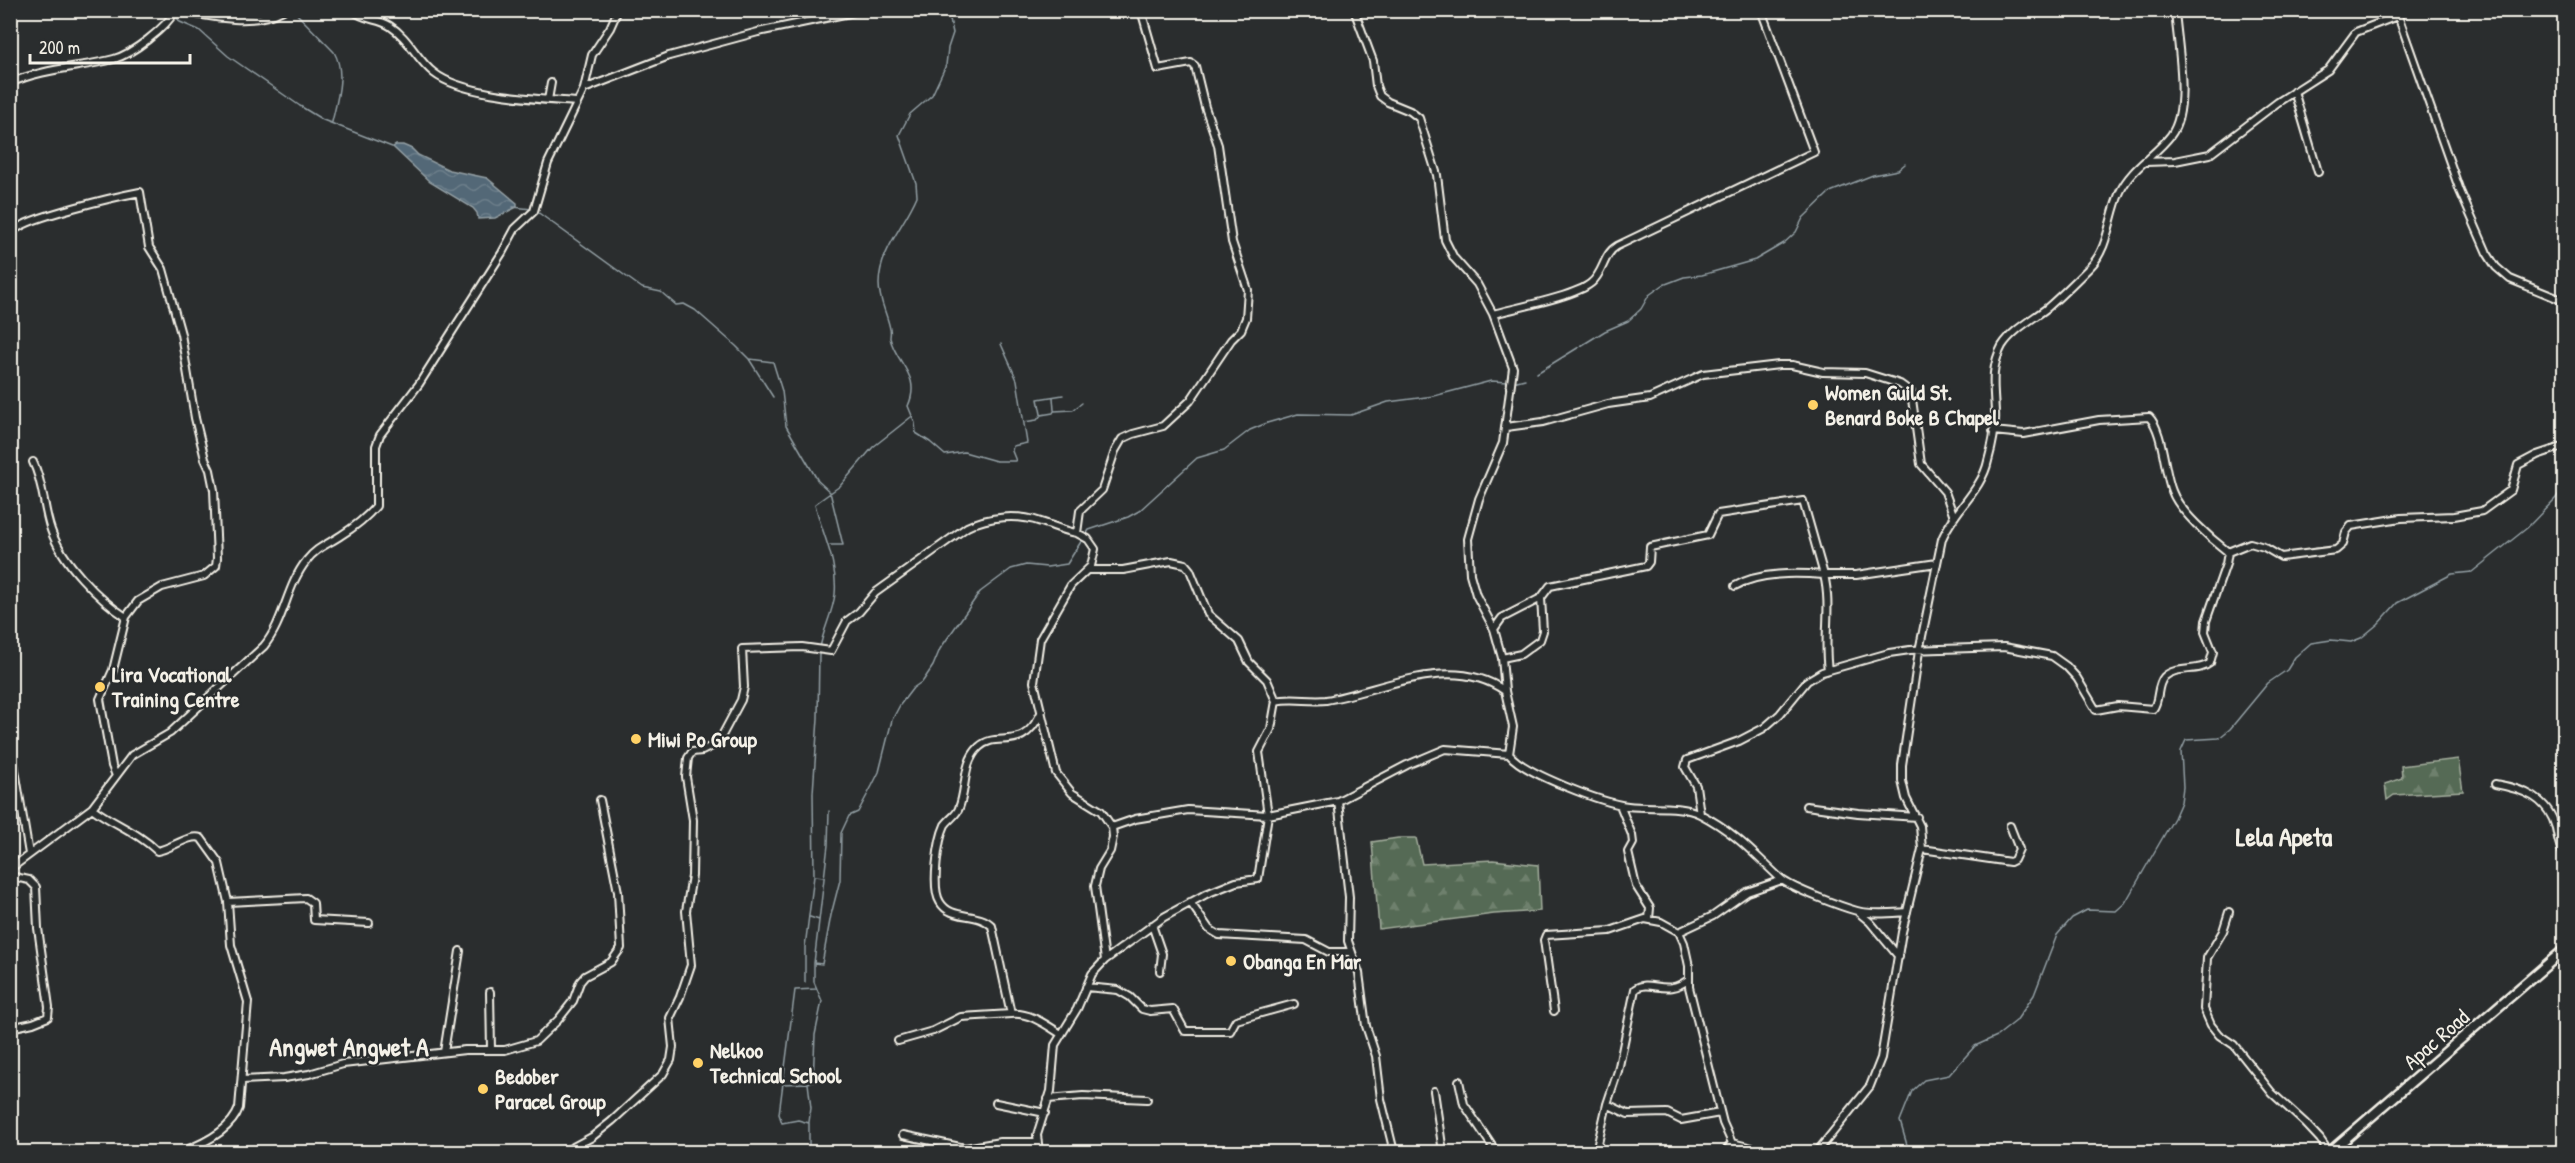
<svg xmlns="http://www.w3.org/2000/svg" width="2575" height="1163" font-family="'Patrick Hand',sans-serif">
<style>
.forest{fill:url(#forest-firs);stroke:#a4ae9e;stroke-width:1.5}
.water{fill:url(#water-waves);stroke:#939fa4;stroke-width:1.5}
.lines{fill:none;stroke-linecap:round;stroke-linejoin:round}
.stream{stroke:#939fa4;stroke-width:1.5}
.street-casing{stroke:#f4f1e8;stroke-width:10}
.secondary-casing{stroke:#f4f1e8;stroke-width:13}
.street{stroke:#2a2d2e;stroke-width:6}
.secondary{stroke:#2a2d2e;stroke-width:8}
.poi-dot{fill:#ffd166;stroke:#2a2d2e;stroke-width:2}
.labels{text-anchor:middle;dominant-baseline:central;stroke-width:4.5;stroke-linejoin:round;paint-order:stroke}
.poi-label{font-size:22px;font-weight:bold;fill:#f4f1e8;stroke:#2a2d2e;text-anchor:start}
.street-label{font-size:22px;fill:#f4f1e8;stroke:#2a2d2e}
.quarter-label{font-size:26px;font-weight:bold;fill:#f4f1e8;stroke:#2a2d2e}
</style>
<defs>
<pattern id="forest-firs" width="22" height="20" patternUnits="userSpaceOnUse" patternTransform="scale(1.5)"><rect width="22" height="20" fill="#556a54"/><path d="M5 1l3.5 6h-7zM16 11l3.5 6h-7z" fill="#6e806d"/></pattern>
<pattern id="water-waves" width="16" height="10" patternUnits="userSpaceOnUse" patternTransform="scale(1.5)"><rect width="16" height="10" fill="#536877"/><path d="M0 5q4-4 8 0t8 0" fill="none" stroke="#6c7e8a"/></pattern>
</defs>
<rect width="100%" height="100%" fill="#2a2d2e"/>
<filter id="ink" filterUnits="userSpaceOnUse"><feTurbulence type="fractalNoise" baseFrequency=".0167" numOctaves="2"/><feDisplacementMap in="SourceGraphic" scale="12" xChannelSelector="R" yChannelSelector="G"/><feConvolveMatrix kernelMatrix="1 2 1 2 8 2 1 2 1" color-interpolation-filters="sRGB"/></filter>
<g filter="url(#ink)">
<path class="forest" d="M2458 759 2463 791 2394 795 2387 800 2385 784 2402 778 2401 766Z
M1398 838H1416L1422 864 1493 860 1538 865 1540 911 1494 914 1379 929 1372 842Z"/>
<path class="water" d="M396 145H403L412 149 418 155 449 170 487 178 517 203V207L495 218 478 219 477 213 473 208 430 182 393 147Z"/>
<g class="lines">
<path class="stream" d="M293 10 334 52C346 73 337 100 332 122
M948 10 953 33 948 48 946 65 932 95 910 114 899 135 916 183 917 196C905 225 879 251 879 284 879 301 887 313 890 329 891 332 890 335 890 338 896 364 922 375 908 406L915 423 916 433 930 442 945 455 964 452 996 461H1016L1012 451 1013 446 1027 443 1017 380 1001 344
M176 16 180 22 199 30 228 56 300 106 323 120 392 147
M513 207 532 209
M536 211 642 288 661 292 676 305 684 304 695 310 736 346 749 359 773 397
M750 359 773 362 782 391 786 426 818 481 830 492 843 545H830
M1537 373 1605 331 1628 321 1641 309 1649 295 1663 285 1684 277 1702 275 1755 260 1784 243 1796 232 1803 218 1830 192 1873 175 1898 170 1905 164
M1513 382 1525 379
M1053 397 1054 410
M1041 414 1038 399 1063 395
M1024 422 1037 420 1041 415 1053 413 1054 411 1073 410 1082 403
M1085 536 1089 530 1128 517 1139 511 1197 458 1224 450 1250 430 1267 423 1298 414 1351 415 1388 402 1434 396 1491 381 1508 382
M820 648C823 630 833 612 835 594 838 562 822 534 815 504L840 486 873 447 911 417
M815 876 824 877
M810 917 819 920
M814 963 822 964 831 915 840 880 841 833 849 816 858 812 872 786 879 772 892 720 900 705 913 688 923 681 933 666 940 649 980 592 1011 569 1026 565 1047 567 1067 564 1082 540
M805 982V947L814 876 813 793 818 718 819 653
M808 1083 813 1081 815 1035 822 1001 814 982V963L828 845 829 811
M783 1084 808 1083 811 1108 809 1122
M809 1152V1123L798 1120 782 1123 779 1114 795 990 816 989
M1909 1152 1900 1121 1912 1091 1924 1080 1949 1075 1975 1046 1997 1036 2016 1021 2034 995 2057 935 2072 918 2087 910 2116 911 2125 903 2174 818 2181 802 2183 787 2181 751 2186 740 2219 738 2230 729 2268 683 2287 670 2295 657 2311 643 2331 640 2351 642 2361 638 2378 624 2397 603 2452 574 2472 572 2527 528 2556 498 2563 487"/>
<g class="street-casing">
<path id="street" d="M352 10C365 21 378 18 390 26 409 38 417 60 434 73 463 96 539 99 576 102
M1354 10 1373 61 1376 86 1380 96 1388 102 1410 111 1419 118 1437 175 1445 240 1454 258 1477 284 1493 314 1513 368 1503 443 1479 499 1468 539 1470 574 1476 595 1494 629 1502 658 1505 691 1513 727 1509 754C1523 773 1603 803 1628 806 1650 809 1680 804 1700 814 1735 832 1754 854 1781 879 1791 888 1842 907 1857 911 1872 915 1891 913 1907 912
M2396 10 2460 191 2487 253 2496 267 2510 279 2564 301
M10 83C44 68 79 68 114 59 132 54 166 28 175 11 211 15 249 28 283 10
M584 89 669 56 758 32 864 10
M2294 91 2318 172
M548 100 551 83
M2145 162 2175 161 2210 154 2278 102 2328 70 2356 32 2397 16
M10 238C12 235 13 232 15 230 28 217 119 196 140 192L149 247 163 269 181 334 195 418 205 459 210 470 214 490 217 558 216 566 204 576 162 587 138 601 126 617 113 670 100 699 112 766 116 776
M1493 314C1515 308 1576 296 1591 283 1604 273 1603 254 1617 246L1814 152 1761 10
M1506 427 1543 422 1608 404 1650 398 1703 374 1779 365H1792L1823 372 1865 373 1900 384 1911 392 1921 464 1945 492 1954 517
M1993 431 2024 434 2099 420 2149 417C2163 430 2164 472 2172 491 2179 511 2211 539 2228 552
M33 462C44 484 43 507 51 530 62 562 98 599 126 617
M2228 552 2250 543 2264 547 2281 557 2336 550 2343 544 2346 532 2351 526 2401 518 2454 516 2482 511 2511 490 2518 465 2537 455 2564 446
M1088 570H1123L1171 561 1185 564 1190 570 1208 614 1239 641 1249 662 1267 680 1276 701
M1735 586C1759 572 1796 573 1824 575 1832 607 1823 638 1828 670
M1494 629 1502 618 1541 598 1550 586 1646 566 1649 562 1650 547 1708 535 1718 514 1803 501 1824 575H1856L1937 563
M1502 658 1521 654 1540 640 1543 631 1541 598
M1042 711C1021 756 998 729 979 747 962 763 967 789 959 808 957 815 949 819 945 825 938 840 931 888 940 902 951 921 978 911 992 926L1011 1014C1029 1012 1045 1024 1061 1034
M10 740 29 854
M2495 784C2524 789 2548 798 2556 828 2558 838 2559 847 2564 855
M1338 801 1349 897 1348 941 1359 973 1366 1026 1376 1056 1381 1099 1394 1152
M1620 805 1632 835 1633 843 1628 852 1636 886 1650 908 1649 919
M1806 806 1858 813 1917 817
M92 808C113 824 138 832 157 851 172 849 188 834 201 838L219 863 228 902 306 898 313 903 314 920 369 923
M1700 814 1696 786 1685 767 1687 760 1739 741 1764 728 1780 714 1807 681 1822 672 1889 653 1910 650 2004 647 2052 656 2066 666 2077 678 2096 710 2118 706 2153 709C2160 700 2156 686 2164 677 2176 665 2198 673 2210 663L2213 652 2205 632 2206 621 2226 564 2228 552
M1112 827 1135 819 1188 810 1268 815 1259 752 1271 729 1276 701C1292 697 1310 702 1326 700 1384 690 1452 653 1505 691
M1922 849 2010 862 2014 860 2019 849 2010 826
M10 869 92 808 132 755 170 733 264 646C285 620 286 586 307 560 316 548 328 544 340 536 353 528 366 518 376 506V446L380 435 419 384 502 253 515 229 534 211 548 163 584 89 592 55 610 28 618 10
M10 876 29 880 36 887 38 928 49 1007 48 1017 33 1023 10 1028
M1190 902 1209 929 1219 935 1306 940 1329 952H1351
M1858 912 1870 922 1899 957
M2229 912 2223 931 2207 958 2204 1009 2211 1025 2219 1035 2234 1045 2272 1093 2305 1123 2320 1139 2329 1152
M1152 925 1162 954 1160 971
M1679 932 1713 916 1747 892 1782 880
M1105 960 1095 886 1099 869 1110 851 1113 837 1112 827 1101 811 1072 793 1056 773 1034 682 1040 639 1071 585 1091 566 1095 549 1088 539 1077 533 1080 511 1102 490 1115 451 1122 439 1133 434 1163 426 1190 401 1231 340 1241 330 1246 318 1248 290 1232 242 1218 145 1205 107 1195 66 1191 63 1158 69 1141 10
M1086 987 1118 990 1130 997 1142 1009 1150 1011 1173 1009 1185 1031H1230L1236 1020 1294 1004
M490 992 491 1050
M1554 1011 1544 940 1546 935 1610 931 1645 919 1661 922 1679 932 1684 943 1689 966V987L1723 1123 1732 1143 1769 1152
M898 1041 933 1031 961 1017 1011 1014
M444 1052 460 951
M242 1080 284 1078 309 1074 343 1064 465 1050H505L536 1041 558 1020 573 1001 580 982 585 976 611 962 621 948 618 892 600 800
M1459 1081 1464 1104 1496 1152
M1434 1091 1443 1152
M1048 1099 1083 1096 1147 1099
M996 1103 1045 1113
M1607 1104 1628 1114 1667 1113 1681 1120 1720 1113
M903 1135 965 1148 1000 1142H1037
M181 1152C203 1144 231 1131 239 1108L248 1002 231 945 228 902
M564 1152 592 1137 612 1121 663 1074 671 1060 673 1047 670 1018 680 997 691 965 686 911 692 876 693 820 686 777 688 758 692 752 702 751 718 743 741 700 744 687 742 649 802 647 831 651 847 621 859 612 875 593 967 527C989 516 1018 514 1041 522 1054 526 1064 531 1077 533
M1039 1152 1037 1135 1051 1091 1055 1045 1077 1009 1092 974 1105 960 1164 917 1206 894 1236 882 1258 879 1268 815 1338 801 1407 765 1445 749 1509 754
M1596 1152 1607 1104 1618 1071 1635 989C1650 978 1666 998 1689 979
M1725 1152 1732 1143
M1817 1152 1870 1086 1881 1058 1902 932 1922 849 1920 826 1906 798 1902 781V765L1919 651 1942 539C1953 511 1982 490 1988 461 1992 447 1996 427 1995 412 1994 389 1990 368 2002 346 2012 330 2033 319 2047 308 2062 295 2076 281 2090 267 2109 248 2109 216 2120 192 2131 168 2155 156 2171 135 2191 108 2177 43 2175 10"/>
</g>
<g class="secondary-casing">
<path id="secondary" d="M2330 1152 2564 950"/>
</g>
<use href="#street" class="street"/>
<use href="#secondary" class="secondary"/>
</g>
</g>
<g class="poi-dot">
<circle cx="1813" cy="405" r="6"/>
<circle cx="100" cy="687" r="6"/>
<circle cx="636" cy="739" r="6"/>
<circle cx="1231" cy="961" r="6"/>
<circle cx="698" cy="1063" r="6"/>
<circle cx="483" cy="1089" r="6"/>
</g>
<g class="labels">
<g class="poi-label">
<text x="1825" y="392">Women Guild St.<tspan x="1825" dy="25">Benard Boke B Chapel</tspan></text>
<text x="112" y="674">Lira Vocational<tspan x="112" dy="25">Training Centre</tspan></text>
<text x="648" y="739">Miwi Po Group</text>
<text x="1243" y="961">Obanga En Mar</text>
<text x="710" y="1050">Nelkoo<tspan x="710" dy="25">Technical School</tspan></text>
<text x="495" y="1076">Bedober<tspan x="495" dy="25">Paracel Group</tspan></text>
</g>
<g class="street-label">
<text transform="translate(2436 1039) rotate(-41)">Apac Road</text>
</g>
<g class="quarter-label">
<text x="2284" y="836">Lela Apeta</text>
<text x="349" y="1046">Angwet Angwet A</text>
</g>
</g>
<rect width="2575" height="1163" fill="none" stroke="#2a2d2e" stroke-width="36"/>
<rect x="18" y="18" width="2539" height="1127" fill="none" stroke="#f4f1e8" stroke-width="2" filter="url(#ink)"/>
<path d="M30 54v9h160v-9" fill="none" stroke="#f4f1e8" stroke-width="3"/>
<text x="39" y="54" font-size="18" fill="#f4f1e8" stroke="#2a2d2e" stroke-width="4.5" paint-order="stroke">200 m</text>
</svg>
